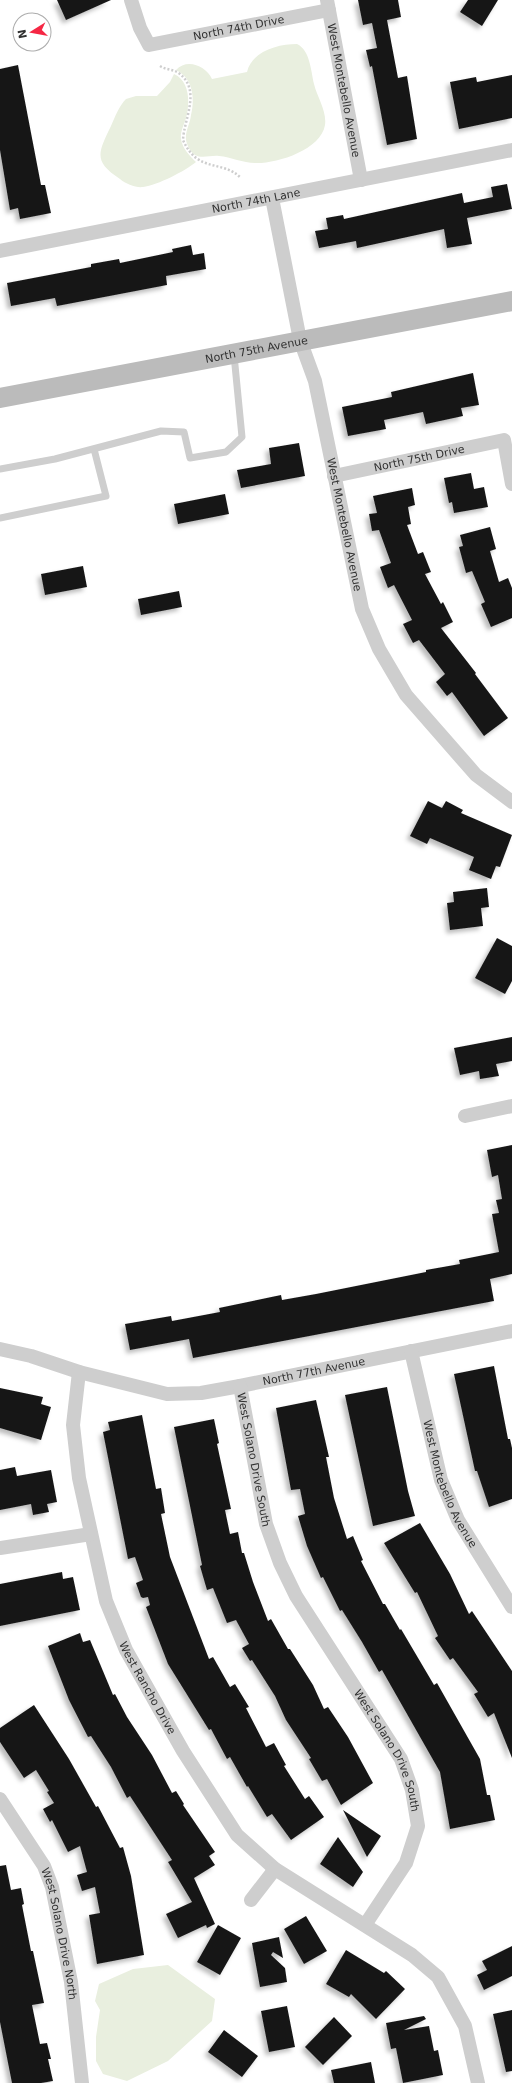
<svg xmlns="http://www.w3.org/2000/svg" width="512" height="2083" font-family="'DejaVu Sans',sans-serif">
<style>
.green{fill:#e9efdf}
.building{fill:#181818;filter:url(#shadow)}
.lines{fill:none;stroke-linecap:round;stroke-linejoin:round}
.path{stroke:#cecece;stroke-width:2.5;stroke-dasharray:2 2;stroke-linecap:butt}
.lane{stroke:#cecece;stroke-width:7}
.street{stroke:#cecece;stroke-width:14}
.secondary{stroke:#bbb;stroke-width:20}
.labels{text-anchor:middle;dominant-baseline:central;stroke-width:4;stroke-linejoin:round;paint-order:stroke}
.street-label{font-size:11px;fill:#313131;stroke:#fff}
</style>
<defs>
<filter id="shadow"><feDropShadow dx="-3.5" dy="3.5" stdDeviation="2" flood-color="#0004"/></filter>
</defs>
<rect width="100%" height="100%" fill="#fff"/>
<path class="green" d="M297 44C310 50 311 71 314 84 317 97 327 111 325 125 321 150 276 164 255 163 243 163 231 157 219 156 211 155 202 159 195 155 190 152 187 145 186 140 185 131 190 124 191 115 195 98 193 78 176 70 187 58 206 66 212 79L247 72C252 51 278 44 297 44Z
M174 74C190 81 190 103 186 118 184 125 180 132 181 139 182 148 190 156 196 162 185 171 158 185 143 187 136 188 126 184 120 179 93 161 98 153 111 126 115 117 119 106 126 99L136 96H157L170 82Z
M168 1965 215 1999 212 2021 168 2061 127 2081 103 2074 96 2061V2037L100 2010 95 2001 99 1984 133 1969Z"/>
<path class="building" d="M57 0H111L66 20Z
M358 0H398L401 17 387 20 398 78 407 76 417 139 387 145 372 66 370 67 366 50 377 48 372 23 363 25Z
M468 0H498L482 26 460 12Z
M18 65 41 185H45L51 213 20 219 18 208 10 210 0 150V69Z
M512 75V118L459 129 450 82 476 77 477 82Z
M507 184 512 209 467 218 472 244 447 248 444 229 357 248 356 241 319 248 315 231 328 229 326 218 343 215 344 219 462 193 464 203 493 197 491 187Z
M191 245 193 255 204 253 206 269 166 276 167 285 57 306 55 298 11 306 7 283 91 267V264L119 259 120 263 173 252 172 249Z
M473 373 479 405 461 408 463 416 426 424 423 412 384 420 386 429 348 436 342 407 392 397 391 392Z
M299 443 305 476 241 488 237 470 271 464 269 448Z
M471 473 474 489 484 487 488 507 454 513 452 502 449 503 444 478Z
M412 488 415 505 408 507 411 524 407 525 418 554 423 552 431 572 425 574 441 604 443 602 453 622 441 628 476 673 475 674 508 718 484 736 452 692 447 696 436 682 445 674 419 640 413 643 403 624 412 620 394 585 388 588 380 567 391 563 379 530 372 531 369 514 377 513 373 496Z
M225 494 229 514 178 524 174 504Z
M490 527 496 549 490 551 499 582 508 578 512 588V618L491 627 481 604 485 602 472 571 466 573 459 547 463 546 460 535Z
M83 566 87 587 45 595 41 574Z
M179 591 182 607 141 615 138 599Z
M428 801 442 808 446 801 463 810 461 813 512 835 500 867 496 866 491 879 469 870 474 857 430 838 427 844 410 836Z
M487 888 489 907 481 908 483 926 450 930 447 903 454 902 453 892Z
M497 938 512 946V981L505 994 475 978Z
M512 1037V1061L496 1064 499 1076 480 1079 479 1071 460 1075 454 1048Z
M512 1145V1274L490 1279 494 1301 193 1358 189 1339 130 1350 125 1324 171 1316 172 1321 220 1312 219 1308 281 1295 282 1300 316 1294 426 1272V1270L460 1264 459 1260 499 1252 492 1214 499 1213 496 1200 502 1199 498 1175 492 1177 487 1150Z
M494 1366 508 1439H510L512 1448V1499L489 1507 477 1471H475L454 1374Z
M387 1387 408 1491 415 1516 373 1526 345 1395Z
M0 1388 43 1397 41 1404 51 1407 41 1440 0 1428Z
M316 1400 329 1457H326L334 1498 347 1539 353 1536 363 1560 361 1561 383 1604H385L400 1630 401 1629 434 1685 437 1683 480 1759 487 1795H490L495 1820 450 1829 440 1772 382 1670 379 1672 362 1642 342 1610 340 1611 323 1577 321 1578 307 1546 298 1516 305 1514 300 1489 291 1490 276 1408Z
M142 1415 156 1489 161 1488 165 1513 161 1514 170 1557 209 1659 213 1657 230 1687 235 1684 249 1707 246 1708 266 1747 274 1743 286 1765 284 1766 305 1799 309 1796 324 1817 291 1840 272 1814 267 1817 248 1786 247 1787 230 1757 227 1759 211 1729 209 1730 168 1664 146 1607 150 1605 148 1597 143 1598 141 1597 136 1583 143 1580 135 1557 128 1559 103 1432 110 1430 108 1422Z
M214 1419 219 1443 217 1444 231 1509 225 1510 230 1534 238 1532 242 1553H244L253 1582 268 1621 271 1619 288 1649H290L313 1685 324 1709 328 1707 348 1737 373 1783 341 1805 327 1779 322 1781 309 1759 311 1758 286 1720 275 1696 252 1660 250 1661 242 1648 249 1644 236 1620 227 1623 213 1588 207 1590 200 1566 202 1565 174 1427Z
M15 1467 17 1476 51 1470 57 1502 47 1504 49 1512 33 1515 31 1504 0 1510V1470Z
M420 1523 450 1574 469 1614 472 1611 512 1671V1758L494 1713 488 1717 474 1694 478 1692 453 1658 450 1660 435 1638 438 1636 417 1592 415 1593 384 1543Z
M62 1572 63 1579 73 1577 80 1610 0 1626V1584Z
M80 1633 83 1642 90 1640 113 1695 115 1694 127 1717 152 1755 172 1793 176 1791 184 1804 183 1805 215 1852 209 1856 215 1865 194 1878 215 1924 207 1928 206 1925 178 1938 166 1914 192 1902 168 1862 172 1860 130 1796 127 1798 111 1767 91 1736 88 1737 69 1700 48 1646Z
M34 1705 69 1759 96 1807 98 1806 120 1848 123 1847 131 1876 144 1955 97 1964 89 1915 100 1913 95 1887 82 1891 77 1875 87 1872 80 1846 68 1852 52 1820 50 1822 43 1809 54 1803 47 1792 49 1791 36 1770 24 1778 0 1742V1728Z
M343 1810 381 1836 367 1857Z
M338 1837 363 1872 353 1887 320 1864Z
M6 1865 11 1890 21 1888 24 1904 22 1905 31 1951H33L44 2003 32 2005 40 2044 47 2043 51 2059H48L53 2081 41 2083H12L0 2022V1866Z
M306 1916 327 1951 304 1964 284 1929Z
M218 1925 241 1938 220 1975 197 1962Z
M279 1937 283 1958 273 1952 271 1955 285 1968 287 1982 260 1987 252 1943Z
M512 1946V1976L484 1990 477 1975 487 1970 482 1961Z
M346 1950 384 1973 386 1971 405 1989 376 2019 351 1994 349 1997 326 1984Z
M287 2006 295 2047 269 2052 261 2011Z
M512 2010V2071L506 2072 493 2014Z
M424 2016 426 2019 404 2030 429 2026 434 2051 438 2050 443 2075 403 2083 396 2048 391 2049 386 2023Z
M334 2017 352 2036 323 2065 305 2047Z
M224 2030 258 2056 242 2077 208 2052Z
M371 2062 375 2083H334L331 2070Z"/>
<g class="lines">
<path class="path" d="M160 66C166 70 174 69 180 74 201 91 184 119 183 140 198 174 222 159 241 178"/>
<path class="lane" d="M0 469 55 459 161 431 184 432 190 458 226 452 242 437 234 355
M0 518 106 496 94 449"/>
<g class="street">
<path id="s1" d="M131 0 140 28 149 45 329 10"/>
<path id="s2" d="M327 0 361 180"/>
<path id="s3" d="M272 198 300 340 315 381 362 609 379 649 406 695 476 775 512 802"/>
<path id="s4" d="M0 251 512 150"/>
<path id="s5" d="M334 476 504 440 512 484"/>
<path d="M465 1116 512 1106"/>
<path id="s6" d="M0 1349 31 1356 79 1372 167 1394 201 1393 240 1386 512 1331"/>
<path id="s7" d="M411 1351 441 1480 458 1520 512 1607"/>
<path id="s8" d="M79 1372 73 1425 79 1478 106 1601 126 1650 183 1751 237 1835 275 1869 412 1955 438 1977 465 2026 478 2083"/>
<path id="s9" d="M240 1386 266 1524 280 1563 296 1596 401 1759 412 1790 418 1826 406 1863 365 1925"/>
<path d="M0 1548 91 1534"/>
<path id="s10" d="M0 1799 44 1866 52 1887 71 1982 82 2083"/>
<path d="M251 1900 275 1869"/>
</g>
<path class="secondary" id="s11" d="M0 398 512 301"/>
</g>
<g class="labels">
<g class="street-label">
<text stroke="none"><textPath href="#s1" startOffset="140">North 74th Drive</textPath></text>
<text stroke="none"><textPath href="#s2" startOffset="92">West Montebello Avenue</textPath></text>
<text stroke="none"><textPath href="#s4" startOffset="261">North 74th Lane</textPath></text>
<text stroke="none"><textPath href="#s11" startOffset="261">North 75th Avenue</textPath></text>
<text stroke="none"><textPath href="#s5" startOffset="87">North 75th Drive</textPath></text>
<text stroke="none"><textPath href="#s3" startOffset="335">West Montebello Avenue</textPath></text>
<text stroke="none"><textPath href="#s6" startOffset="322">North 77th Avenue</textPath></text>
<text stroke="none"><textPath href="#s9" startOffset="75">West Solano Drive South</textPath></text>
<text stroke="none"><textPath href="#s7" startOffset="139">West Montebello Avenue</textPath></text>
<text stroke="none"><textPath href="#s8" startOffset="329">West Rancho Drive</textPath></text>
<text stroke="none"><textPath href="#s9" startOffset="399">West Solano Drive South</textPath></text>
<text stroke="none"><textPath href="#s10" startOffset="150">West Solano Drive North</textPath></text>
</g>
</g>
<g transform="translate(32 32) rotate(259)"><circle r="19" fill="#ffffff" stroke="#adadad"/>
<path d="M0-3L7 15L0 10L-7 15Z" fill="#f52744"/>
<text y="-6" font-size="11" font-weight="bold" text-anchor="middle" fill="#313131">N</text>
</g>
</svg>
